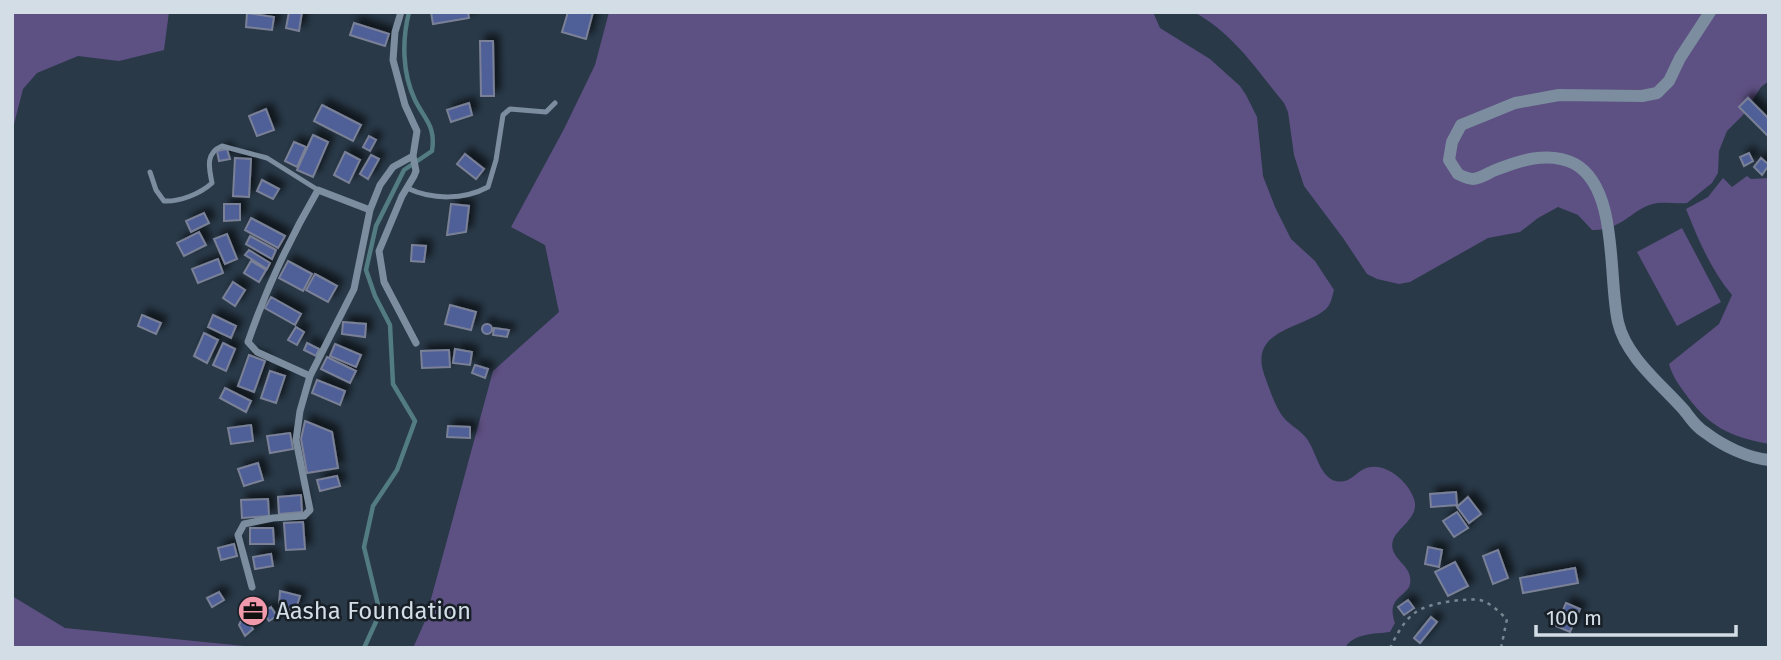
<svg xmlns="http://www.w3.org/2000/svg" width="1781" height="660" font-family="'Fira Sans',sans-serif">
<style>
.green{fill:#5d5082}
.lines{fill:none;stroke-linecap:round;stroke-linejoin:round}
.stream{stroke:#527c82;stroke-width:4.5}
.building{fill:#4f5e98;stroke:#7a8197;stroke-width:2;filter:url(#shadow)}
.path{stroke:#798692;stroke-width:2.5;stroke-dasharray:3.5 5;stroke-linecap:butt}
.service{stroke:#7b8d9f;stroke-width:5}
.minor{stroke:#7b8d9f;stroke-width:7}
.tertiary{stroke:#7b8d9f;stroke-width:12}
.labels{text-anchor:middle;dominant-baseline:central;stroke-width:5;stroke-linejoin:round;paint-order:stroke}
.poi-label{font-size:24px;fill:#d3dde6;stroke:#181f26;text-anchor:start}
</style>
<defs>
<filter id="shadow"><feDropShadow dx="6" dy="-6" stdDeviation="3.5" flood-color="#0009"/></filter>
</defs>
<rect width="100%" height="100%" fill="#293948"/>
<path class="green" d="M12 12H169L164 50 119 61 78 56 37 73 23 89 12 132Z
M609 12H1153L1160 28 1210 59 1240 86 1246 95 1257 117 1263 176 1275 207 1291 239 1315 261 1334 290C1332 297 1331 304 1326 309 1303 329 1249 329 1264 374 1269 388 1273 401 1281 414 1288 425 1300 429 1307 439 1316 451 1320 478 1336 481 1349 484 1354 474 1364 469 1384 460 1408 481 1414 499 1420 517 1399 526 1393 540 1388 557 1408 563 1410 577 1414 598 1384 593 1395 623L1390 632C1374 634 1354 633 1345 648H413L425 621 493 371 559 312 545 245 511 227 564 129 595 65Z
M1194 12H1769V81L1761 87 1743 115 1727 131 1719 151 1718 173 1712 183 1687 203C1677 204 1667 202 1658 203 1633 206 1624 231 1592 230L1578 215 1558 207 1538 218 1520 232 1488 238 1410 282 1399 284 1377 279 1367 274 1343 238 1304 186 1294 155 1288 112 1284 103C1255 68 1235 35 1194 12Z
M1747 176 1751 179 1769 178V444C1728 436 1709 427 1684 392 1677 382 1672 375 1669 364L1719 324 1732 295C1711 270 1698 239 1686 209L1708 197 1723 178 1732 187Z
M1682 228 1721 302 1677 326 1637 252Z
M12 596 65 628 254 647 12 648Z"/>
<g class="lines">
<path class="stream" d="M364 648 380 613 364 547 373 506 397 470 415 421 393 384 390 325 375 296 366 270 376 226 404 170 432 151C436 126 425 120 415 100 402 73 402 40 409 12"/>
</g>
<path class="building" d="M289 12H302L299 31 286 28Z
M431 12H468L469 18 433 24Z
M568 12H593L586 39 562 32Z
M247 13 274 17 272 30 246 27Z
M354 23 389 34 385 46 350 35Z
M480 41H493L494 96H481Z
M1748 98 1769 119V137L1739 107Z
M469 103 472 115 451 122 447 110Z
M322 105 361 125 353 141 314 121Z
M266 109 274 130 257 136 249 116Z
M313 135 328 142 313 177 297 170Z
M369 136 376 140 370 151 363 147Z
M294 142 306 147 297 167 285 161Z
M227 149 230 159 219 161 217 151Z
M345 152 360 160 349 183 334 175Z
M1749 153 1753 161 1744 166 1740 157Z
M465 154 484 169 476 179 457 164Z
M371 155 379 159 368 179 360 174Z
M235 158 251 159 249 197 233 196Z
M1761 158 1769 165 1762 175 1754 167Z
M262 180 279 189 273 199 257 191Z
M224 204H240V220L224 221Z
M451 204 469 206 466 232 447 235Z
M204 213 209 223 191 232 186 221Z
M251 218 285 236 278 248 245 230Z
M199 232 206 245 184 256 177 243Z
M227 234 237 259 225 264 214 239Z
M250 236 276 250 272 259 246 244Z
M412 245 426 246 424 262 411 261Z
M249 250 270 263 267 269 245 255Z
M218 259 223 273 198 283 192 269Z
M251 261 266 270 259 282 244 273Z
M288 261 312 274 303 291 279 278Z
M315 274 337 286 328 302 306 290Z
M233 282 245 290 235 306 223 298Z
M271 297 301 314 295 325 265 308Z
M450 305 476 312 471 330 445 324Z
M142 315 161 323 156 334 138 326Z
M213 315 236 326 231 338 208 327Z
M343 322 366 324 365 337 342 334Z
M482 329a5 5 0 1 1 10 0a5 5 0 1 1-10 0Z
M296 327 304 332 297 345 288 340Z
M494 328 509 330 507 337 493 335Z
M204 333 218 340 207 363 194 356Z
M223 343 235 349 226 371 213 365Z
M307 343 319 349 316 356 304 350Z
M335 344 361 355 356 367 330 356Z
M455 349 472 352 470 365 453 363Z
M449 350 450 367 422 368 421 351Z
M249 355 265 361 254 392 238 386Z
M327 357 356 371 350 383 321 369Z
M475 365 488 369 485 378 472 373Z
M270 371 285 376 276 403 261 398Z
M317 380 345 391 340 405 312 393Z
M225 388 251 401 246 412 220 398Z
M305 421 332 432 338 468 307 473 301 439Z
M251 425 253 441 231 444 228 428Z
M448 426 470 427V438L447 437Z
M290 433 293 449 270 453 267 436Z
M258 463 263 480 244 486 238 469Z
M337 476 340 486 320 491 317 480Z
M1456 492 1457 505 1431 507 1430 494Z
M301 495 302 512 279 514 278 497Z
M1468 497 1481 514 1469 523 1457 507Z
M268 499 269 516 242 518 241 500Z
M1457 512 1468 528 1454 537 1443 521Z
M303 522 305 549 286 550 284 523Z
M250 528H273L274 544H250Z
M234 544 237 556 221 560 218 548Z
M1428 547 1442 550 1439 567 1425 564Z
M1498 550 1508 578 1493 584 1483 556Z
M271 554 273 566 255 569 253 557Z
M1455 562 1468 586 1448 596 1435 572Z
M1575 568 1578 583 1523 593 1520 578Z
M280 591 300 596 295 612 279 605Z
M219 592 224 600 212 607 207 598Z
M1408 600 1414 608 1404 615 1398 607Z
M256 603 262 612 249 619 244 611Z
M1566 603 1580 609 1570 632 1556 626Z
M271 607 277 616 269 621 263 612Z
M244 615 253 629 245 636 239 625Z
M1431 617 1437 622 1420 643 1414 638Z"/>
<g class="lines">
<path class="path" d="M1390 648C1396 636 1404 620 1416 612 1428 603 1465 598 1480 600 1491 603 1499 612 1507 619L1501 648"/>
<path class="service" d="M150 172 156 190 164 201C179 202 200 194 212 183 209 168 205 153 222 146L267 158 318 190
M407 188C432 200 464 200 488 187L496 160 503 115 510 109 546 112 555 103"/>
<path class="minor" d="M413 156 416 171 414 176 402 196 379 251 384 282 416 343
M310 376 257 352 248 342C266 289 290 238 318 190L370 210
M252 587 238 535 244 524 273 518 304 516 310 510 296 440 300 411 310 376 354 289 370 210 380 185 393 167 413 156 417 131 405 105 393 60 395 32 401 12"/>
<path class="tertiary" d="M1710 12 1680 58 1669 81 1657 93 1642 96 1559 95 1515 103 1461 125 1452 142 1449 160 1458 174C1462 176 1469 179 1473 179 1479 179 1487 174 1493 171 1518 161 1548 150 1575 164 1619 189 1608 278 1618 322 1626 357 1661 384 1684 410 1691 419 1696 427 1706 433 1723 446 1748 458 1769 460"/>
</g>
<defs>
<g id="office-disc" transform="scale(1.575)"><circle r="9.5" fill="#f29aac" stroke="#181f26"/><path d="M-6-3h4V-5.5h4V-3h4V5H-6ZM-1-4.5V-3h2v-1.5ZM-6 0V1H6V0Z" fill="#111"/></g>
</defs>
<g fill-rule="evenodd">
<use href="#office-disc" x="253" y="611"/>
</g>
<g class="labels">
<g class="poi-label">
<text x="276" y="611">Aasha Foundation</text>
</g>
</g>
<rect width="1781" height="660" fill="none" stroke="#d3dde6" stroke-width="28"/>
<path d="M1536 625v10h200v-10" fill="none" stroke="#d3dde6" stroke-width="3.5"/>
<text x="1546" y="625" font-size="21" fill="#d3dde6" stroke="#181f26" stroke-width="5" paint-order="stroke">100 m</text>
</svg>
